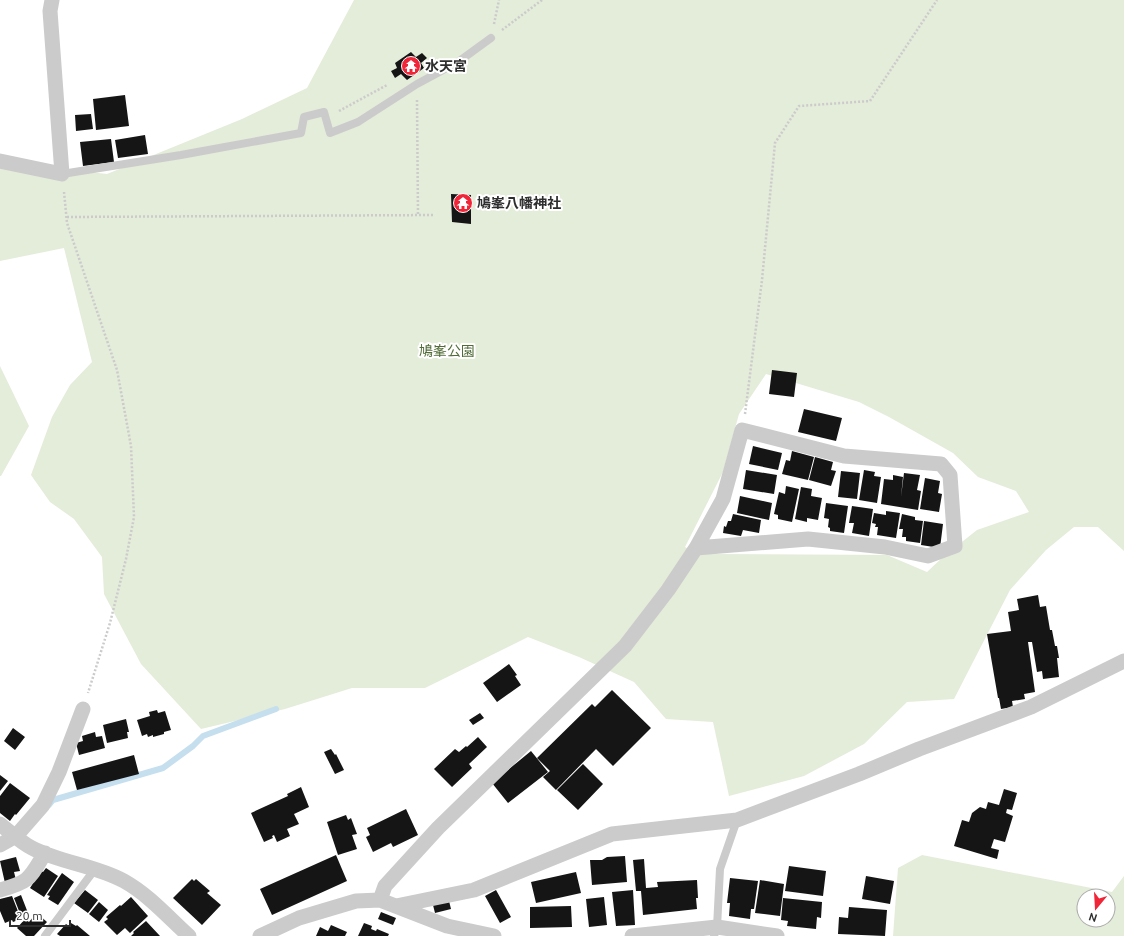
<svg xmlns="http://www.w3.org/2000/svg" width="1124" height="936" font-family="Ubuntu,'Noto Sans JP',sans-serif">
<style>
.green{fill:#e4ecda;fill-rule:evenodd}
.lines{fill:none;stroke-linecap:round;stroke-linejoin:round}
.stream{stroke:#c5dfee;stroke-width:6}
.building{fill:#151515}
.path{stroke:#cbcbcb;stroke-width:2.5;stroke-dasharray:2 2;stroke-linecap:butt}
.service{stroke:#cbcbcb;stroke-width:8}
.minor{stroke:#cbcbcb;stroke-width:15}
.labels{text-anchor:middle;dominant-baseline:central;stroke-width:4;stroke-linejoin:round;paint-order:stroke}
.poi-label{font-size:14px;font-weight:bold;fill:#2e2e2e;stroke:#fff;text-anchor:start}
.park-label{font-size:14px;fill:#526c39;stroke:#fff}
</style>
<rect width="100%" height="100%" fill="#fff"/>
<path class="green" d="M354 0H1124V551L1098 527H1074L1046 550 1010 590 954 699 907 702 864 744 804 776 729 796 713 722 666 719 634 682 579 657 528 637 425 688H352L285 709 201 729 141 664 104 594 102 557 74 519 50 502 31 475 52 417 70 385 92 362 64 248 0 261V162L107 174 242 119 307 88ZM766 374 859 402 889 417 953 453 978 477 1016 491 1029 512 977 530 943 557 927 572 887 555 698 554 685 547 723 472 739 414Z
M0 366 29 426 1 476H0Z
M922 855 1112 892 1124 876V936H893L898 868ZM1084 896H1108V920H1084Z"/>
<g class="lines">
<path class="stream" d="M49 805 53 800 163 768 193 746 203 736 276 709"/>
</g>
<path class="building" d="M411 52 416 57 422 53 427 58 421 63 424 68 407 80 401 74 395 78 391 71 397 68 395 63Z
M125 95 129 126 96 130 93 99Z
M91 114 93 129 76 131 75 115Z
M145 135 148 154 118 158 115 140Z
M111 139 114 162 83 166 80 142Z
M451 194 471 195V224L452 222Z
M772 370 797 373 794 397 769 394Z
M804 409 842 418 836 441 798 432Z
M753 446 782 453 778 470 749 464Z
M792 451 814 457 808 480 782 474 786 460 790 461Z
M815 457 833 462 831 470 836 471 831 486 809 480Z
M746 470 777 475 774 494 743 489Z
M864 470 875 472 874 476 881 477 877 503 859 500Z
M841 471 860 473 857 499 838 497Z
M904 473 920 475 917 490 921 491 918 510 881 504 884 479 893 480V475L903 477 901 497Z
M925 478 940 481 938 493 942 494 939 512 920 509Z
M786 486 799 489 792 522 778 519V515L774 514 779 492 785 494Z
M801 487 812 489 811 496 822 498 818 520 807 518V522L795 519Z
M740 496 772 503 769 520 737 513Z
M826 503 848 506 844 533 830 531V528L828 527 829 519 824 518Z
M852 506 873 509 869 536 852 533 854 523H849Z
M886 511 900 513 896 538 877 535 878 527H875L876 524 872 523 874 513 886 515Z
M733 514 761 520 759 533 743 530 741 536 723 533 724 526 726 527 728 521H731Z
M902 514 915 517V520L923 521 920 543 906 541V537H902L903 529H899Z
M924 521 943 524 940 548 921 545Z
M1038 595 1040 607 1046 606 1050 630H1052L1055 646H1057L1059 658H1057L1059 677 1043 679 1042 671 1037 672 1032 642H1028L1035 692 1024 694 1025 699 1012 701 1013 707 1001 709 999 698H998L987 634 1011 631 1008 612 1019 610 1017 599Z
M509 664 517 675 515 676 521 685 497 702 483 683Z
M612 690 651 728 613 766 596 749 556 790 543 777 550 771 537 758 592 704 595 707Z
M157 710 158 713 165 711 171 730 164 732V734L153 737V735L148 737 147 734 142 736 137 720 150 716 149 712Z
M480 713 484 718 473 725 469 720Z
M126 719 129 732H127L128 738 107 743 103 725Z
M13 728 25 737 15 750 4 741Z
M95 732 96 737 102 736 105 748 79 755 76 743 83 741 82 736Z
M478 737 487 747 469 764 472 768 452 787 434 769 455 749 459 752 466 746 467 747Z
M331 749 335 755 336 754 344 770 335 774 324 752Z
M531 751 548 772 508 803 492 783Z
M134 755 139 774 77 790 72 772Z
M583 764 603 784 578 810 557 790Z
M0 775 8 781 0 791Z
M10 783 30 798 16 815 15 814 10 821 0 813V796Z
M301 787 309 807 294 814 299 824 287 829 290 836 277 842 274 835 272 836 273 838 264 842 251 813 288 796 287 794Z
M1004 789 1017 793 1012 810 1007 809 1006 813 1013 816 1005 842 994 839 991 848 999 850 997 859 954 846 962 820 969 822 972 813 980 807 986 809 988 802 999 805Z
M406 809 418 835 393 847 391 843 373 852 366 837 370 835 367 828Z
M346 815 348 820 351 818 357 834 352 835 357 849 338 855 327 822Z
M336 855 347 881 272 915 260 889Z
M625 856 627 882 592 885 590 860H602L607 857Z
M16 857 20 871 14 872 16 880 5 883 0 861Z
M644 859 646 888 658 887 657 882 697 880 698 898H696L697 909 643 915 641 891H636L633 860Z
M789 866 826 871 823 896 785 891Z
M46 868 58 876 44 897 30 888 41 871 43 872Z
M576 872 581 893 536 903 531 882Z
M62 873 74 882 58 905 48 899 50 896 47 895Z
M866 876 894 881 890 904 862 899Z
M730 878 758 881 754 909H751L750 919 729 916 730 903H727Z
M192 879 194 881 196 879 210 891 207 893 221 905 202 925 173 898Z
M760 880 784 884 780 916 755 913Z
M85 890 98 900 88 913 74 903Z
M496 890 511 917 500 923 485 896Z
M633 890 635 925 616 926 612 892Z
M21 895 28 913 21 916 14 898Z
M12 896 21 919 13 922 12 920 5 923 0 911V899Z
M131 897 148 916 130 933 125 928 117 935 104 922 108 919 106 917 120 905 121 906Z
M604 897 607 925 589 927 586 899Z
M783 898 822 902 821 918 817 917 816 929 787 926 788 921 781 920Z
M449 901 451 909 435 913 433 905Z
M99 902 108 910 99 922 89 914Z
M571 906 572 927 530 928V907Z
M849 907 887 910 885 936 838 934 839 917 848 918Z
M381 912 396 918 393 925 378 919Z
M39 915 47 922 34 936H26L17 928 25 919 29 922 34 916 36 918Z
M146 921 160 936H131L134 933 133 932Z
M71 923 76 926 77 925 90 936H60L57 934 66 924 69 926Z
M364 923 372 926 371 929 376 931 377 929 389 934 388 936H358Z
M331 925 347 932 345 936H316L320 927 328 931Z"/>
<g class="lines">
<path class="path" d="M494 24 499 0
M502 30 542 0
M417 100 418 216
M339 111 387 85
M64 192 67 223 117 370 131 446 134 517 126 559 110 623 88 693
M67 217 434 215
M745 414 762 280 775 143 799 106 870 101 937 0"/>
<path class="service" d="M62 174 181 155 301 133 304 117 324 112 330 133 358 122 417 84 458 62 491 38
M45 936 95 869
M714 936 717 927 720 869 737 820"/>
<path class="minor" d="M0 161 62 174 50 11 52 0
M0 824C10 832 20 842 32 848 61 863 95 865 124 881 149 895 168 917 189 936
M0 845 16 836 43 805 59 772 83 709
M0 890C30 882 29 879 45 853
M380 900 385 886 438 828 625 646 668 590 696 548 808 539 885 547 928 556 955 546 950 475 941 464 844 456 742 430 723 499 696 548
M396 906 474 890 612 834 737 820 859 774 919 749 1031 707 1124 661
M260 936 299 918 356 901 380 900 447 926 494 936
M632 936 717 927 777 936"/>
</g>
<defs>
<g id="temple-disc" transform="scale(1)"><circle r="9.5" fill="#f02537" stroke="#fff"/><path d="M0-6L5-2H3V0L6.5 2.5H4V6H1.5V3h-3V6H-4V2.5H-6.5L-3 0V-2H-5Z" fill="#fff"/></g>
</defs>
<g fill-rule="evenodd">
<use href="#temple-disc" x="411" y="66"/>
<use href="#temple-disc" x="463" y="203"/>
</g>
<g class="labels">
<g class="poi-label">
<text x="425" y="66">水天宮</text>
<text x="477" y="203">鳩峯八幡神社</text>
</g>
<g class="park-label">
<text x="447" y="351">鳩峯公園</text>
</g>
</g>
<g transform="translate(1096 908) rotate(198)"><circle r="19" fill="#ffffff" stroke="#ababab"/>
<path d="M0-3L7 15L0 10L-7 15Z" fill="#f02537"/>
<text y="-6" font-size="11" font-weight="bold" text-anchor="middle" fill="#2e2e2e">N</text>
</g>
<path d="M10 920v6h60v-6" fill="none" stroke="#2e2e2e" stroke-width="2"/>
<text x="16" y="920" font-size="12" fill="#2e2e2e" stroke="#ffffff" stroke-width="3" paint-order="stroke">20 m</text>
</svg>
